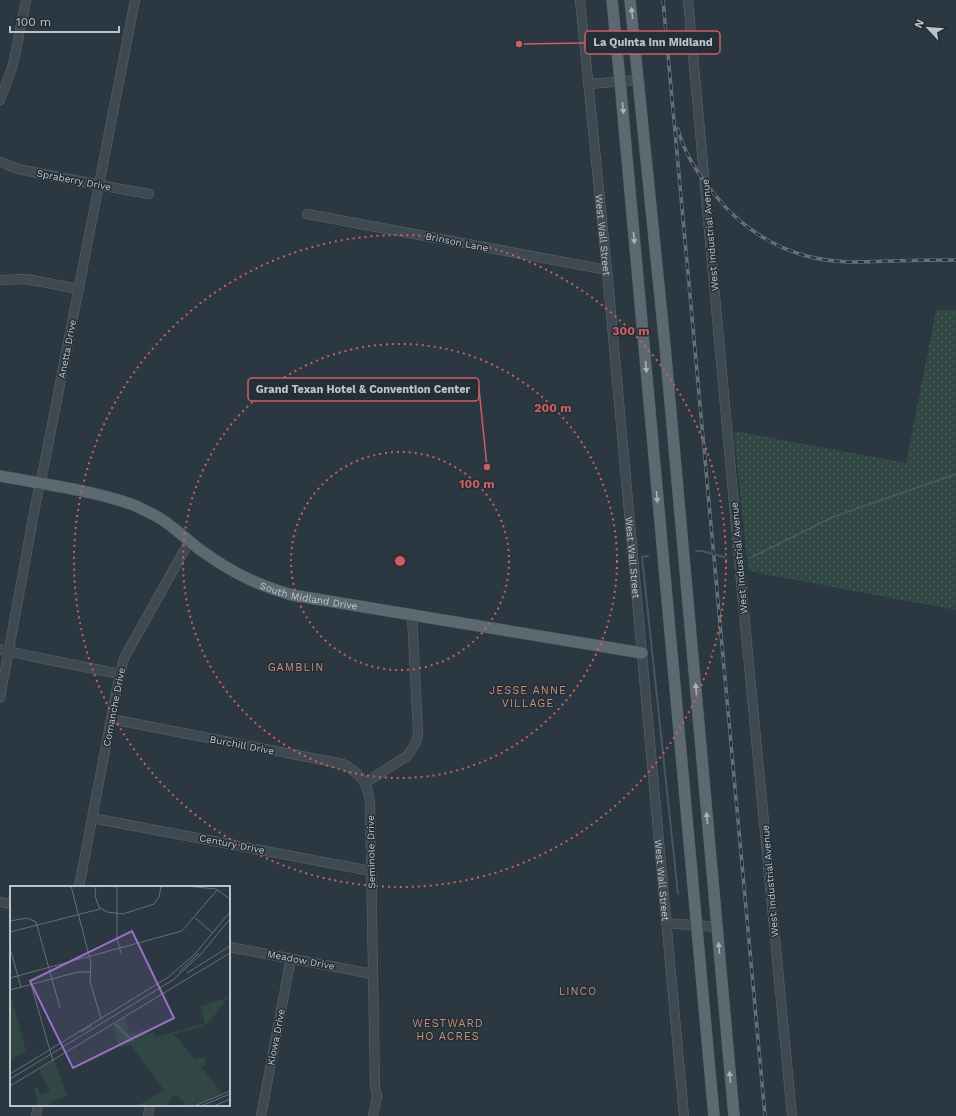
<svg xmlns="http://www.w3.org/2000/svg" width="956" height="1116" font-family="'Work Sans',sans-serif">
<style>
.grass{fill:url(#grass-dots)}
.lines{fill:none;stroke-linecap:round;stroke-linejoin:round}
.stream{stroke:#435867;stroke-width:2}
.minor-casing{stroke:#5d676e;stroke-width:10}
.major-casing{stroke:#4c555d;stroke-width:12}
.minor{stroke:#3f4951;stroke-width:9}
.major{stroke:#5d6971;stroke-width:11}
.rail-casing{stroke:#647079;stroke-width:3.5}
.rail{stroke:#242e36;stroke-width:2;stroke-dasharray:6;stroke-linecap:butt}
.oneway{fill:#a9b2b9}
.ring{fill:none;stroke:#cd5f61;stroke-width:2;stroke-dasharray:2 4}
.labels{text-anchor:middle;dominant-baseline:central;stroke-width:3;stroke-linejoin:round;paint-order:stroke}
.street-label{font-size:10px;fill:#bcc4cb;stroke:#242e36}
.neighbourhood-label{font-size:11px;letter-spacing:1px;fill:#ca8f78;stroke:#242e36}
.inset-river{fill:none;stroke:#435867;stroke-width:2}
.inset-road{fill:none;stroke:#657078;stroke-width:1}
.view{fill:#9870c4;fill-opacity:0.15;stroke:#9870c4;stroke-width:2}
.inset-edge{fill:none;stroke:#bcc4cb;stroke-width:2}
.centre{fill:#cd5f61;stroke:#242e36;stroke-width:2}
.ring-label{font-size:12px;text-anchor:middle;font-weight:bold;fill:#cd5f61;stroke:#242e36;stroke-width:3;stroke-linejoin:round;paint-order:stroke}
.leader{fill:none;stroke:#cd5f61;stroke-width:1.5}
.callout-dot{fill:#cd5f61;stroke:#242e36;stroke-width:1.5}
.callout{fill:#242e36;stroke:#cd5f61;stroke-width:1.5}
.callout-label{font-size:11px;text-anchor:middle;font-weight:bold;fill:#bcc4cb}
</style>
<defs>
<pattern id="grass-dots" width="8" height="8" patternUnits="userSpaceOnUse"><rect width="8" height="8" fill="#314744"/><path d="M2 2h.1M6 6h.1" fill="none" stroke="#4d605e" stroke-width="1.8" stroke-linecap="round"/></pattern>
</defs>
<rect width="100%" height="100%" fill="#2b3841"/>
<path class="grass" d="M936 310H956V610L748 571 734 431 906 463Z"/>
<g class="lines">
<path class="stream" d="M696 551H702L724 557
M648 556 642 557 678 894
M752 557 833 517 956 474"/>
<g class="minor-casing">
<g id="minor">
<path id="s1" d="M580 0 607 270 684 1116"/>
<path d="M688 0 741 581 792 1116"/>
<path d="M589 84 638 80"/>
<path d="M0 100 13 65 26 0"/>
<path d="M0 162 18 169 110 187 149 194"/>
<path d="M307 214 607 270"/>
<path d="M0 280 26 279 79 289"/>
<path d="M0 649 30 656 120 674"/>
<path d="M0 698 36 502 44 466 135 0"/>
<path d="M111 719 343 764C360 773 368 783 370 803L375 1086 377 1097 373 1116"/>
<path d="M365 783 407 756 416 743 418 733 412 615"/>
<path d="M92 818 371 871"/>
<path d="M79 887 116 693 124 658 189 542"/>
<path d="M0 902 11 904"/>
<path d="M666 923 717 927"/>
<path d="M229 947 373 974"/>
<path d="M36 1116 38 1105"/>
<path d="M148 1116 150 1105"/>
<path d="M261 1116 291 958"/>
</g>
</g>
<g class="major-casing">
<g id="major">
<path d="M612 0 620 81 714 1116"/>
<path d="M630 0 665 346 734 1116"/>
<path id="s2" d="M0 476C44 484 89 490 131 504 139 507 148 512 156 516 173 525 186 540 202 551 231 572 257 585 292 595L642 653"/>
</g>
</g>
<use href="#minor" class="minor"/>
<use href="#major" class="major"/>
<g class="rail-casing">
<path id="rail" d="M663 0 765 1116
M678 129C684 154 699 175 715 195 738 224 771 247 807 256 835 264 864 262 892 261 913 260 935 260 956 260"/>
</g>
<use href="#rail" class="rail"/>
</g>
<defs><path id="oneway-solid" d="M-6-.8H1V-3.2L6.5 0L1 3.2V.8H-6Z"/></defs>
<g class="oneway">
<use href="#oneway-solid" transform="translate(632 13) rotate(-96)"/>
<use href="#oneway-solid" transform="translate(623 108) rotate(85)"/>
<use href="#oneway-solid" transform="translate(634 238) rotate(85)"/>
<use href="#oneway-solid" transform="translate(646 367) rotate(85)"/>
<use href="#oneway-solid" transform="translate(657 497) rotate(85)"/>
<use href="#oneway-solid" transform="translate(696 689) rotate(-95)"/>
<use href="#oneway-solid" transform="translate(707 818) rotate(-95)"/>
<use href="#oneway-solid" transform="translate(719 948) rotate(-95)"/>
<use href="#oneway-solid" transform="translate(730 1077) rotate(-95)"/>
</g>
<g class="ring">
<circle cx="400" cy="561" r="109"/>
<circle cx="400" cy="561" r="217"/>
<circle cx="400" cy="561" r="326"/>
</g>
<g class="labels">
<g class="street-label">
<text transform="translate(74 180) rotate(11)">Spraberry Drive</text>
<text stroke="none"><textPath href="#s1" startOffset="236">West Wall Street</textPath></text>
<text transform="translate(710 235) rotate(-95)">West Industrial Avenue</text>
<text transform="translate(457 242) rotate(11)">Brinson Lane</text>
<text transform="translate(67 349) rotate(-79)">Anetta Drive</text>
<text stroke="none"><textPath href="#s1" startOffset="560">West Wall Street</textPath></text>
<text transform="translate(739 558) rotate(-95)">West Industrial Avenue</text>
<text stroke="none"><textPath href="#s2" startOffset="337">South Midland Drive</textPath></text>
<text transform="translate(114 707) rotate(-79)">Comanche Drive</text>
<text transform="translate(242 745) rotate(11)">Burchill Drive</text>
<text transform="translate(232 844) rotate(11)">Century Drive</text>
<text transform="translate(371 852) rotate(-91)">Seminole Drive</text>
<text stroke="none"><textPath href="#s1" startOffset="884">West Wall Street</textPath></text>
<text transform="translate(770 881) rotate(-95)">West Industrial Avenue</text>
<text transform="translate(301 960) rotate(11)">Meadow Drive</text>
<text transform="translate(276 1037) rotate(-79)">Kiowa Drive</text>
</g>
<g class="neighbourhood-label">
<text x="296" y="667">GAMBLIN</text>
<text x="528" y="690">JESSE ANNE<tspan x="528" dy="13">VILLAGE</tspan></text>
<text x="578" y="991">LINCO</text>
<text x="448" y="1023">WESTWARD<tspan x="448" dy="13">HO ACRES</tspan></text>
</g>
</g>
<g transform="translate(10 886)">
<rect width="220" height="220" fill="#2b3841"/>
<path d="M0 107 16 165 0 175ZM220 109 200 135 195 139 190 120 217 112ZM115 131 120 148 135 144 137 148 144 146 145 151 193 138 194 140 164 148 185 173 194 171 196 179 191 181 212 207 182 220H173L174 216 165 208 156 220H127L154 204 121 159 109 161 103 139ZM44 174 57 210 40 216V220H28L24 203 28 201 30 208 40 205 29 184Z" fill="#314744"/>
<path d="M166 159 180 173 184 183 201 205 176 214 153 193 155 190 145 177 155 171 157 161Z" fill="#314744"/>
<path class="inset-river" d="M105 138 123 155M71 146 82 139"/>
<path class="inset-road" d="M61 0 81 77 80 96 91 132M86 0 85 10 89 21 97 26 113 28 144 18 149 11 151 0M107 0V53L111 67M176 0 206 3 220 13M185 32 203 47M0 35 17 32 26 36 50 122M0 46 90 23M0 62 11 101M169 86 189 67M177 87 220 60M0 92 172 45 207 4M21 98 43 175M0 104 68 86H81M0 188 157 92 184 69 220 26M0 193 163 94 191 68 220 33M0 200 220 67M184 220 220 205M191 220 220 208M204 220 220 213"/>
<path class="view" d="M122 45 164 132 63 182 20 95Z"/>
<rect width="220" height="220" class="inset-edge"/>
</g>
<circle cx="400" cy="561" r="6" class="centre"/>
<g class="ring-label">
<text x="631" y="335">300 m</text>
<text x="553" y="412">200 m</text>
<text x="477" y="488">100 m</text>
</g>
<path class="leader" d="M519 44L585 43M487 467L479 389"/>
<g class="callout-dot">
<circle cx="519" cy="44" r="4"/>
<circle cx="487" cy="467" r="4"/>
</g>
<g class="callout">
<rect x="585" y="31" width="135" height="23" rx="4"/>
<rect x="248" y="378" width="231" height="23" rx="4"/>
</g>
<g class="callout-label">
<text x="653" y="46">La Quinta Inn Midland</text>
<text x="363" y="393">Grand Texan Hotel &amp; Convention Center</text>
</g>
<g transform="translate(928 28) rotate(296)" stroke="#242e36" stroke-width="3" paint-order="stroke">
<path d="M0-3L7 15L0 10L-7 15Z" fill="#bcc4cb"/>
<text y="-6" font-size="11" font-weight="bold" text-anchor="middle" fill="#bcc4cb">N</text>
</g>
<path d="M10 26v6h109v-6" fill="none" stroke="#bcc4cb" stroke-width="2"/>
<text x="16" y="26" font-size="12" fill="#bcc4cb" stroke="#242e36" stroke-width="3" paint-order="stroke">100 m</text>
</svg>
